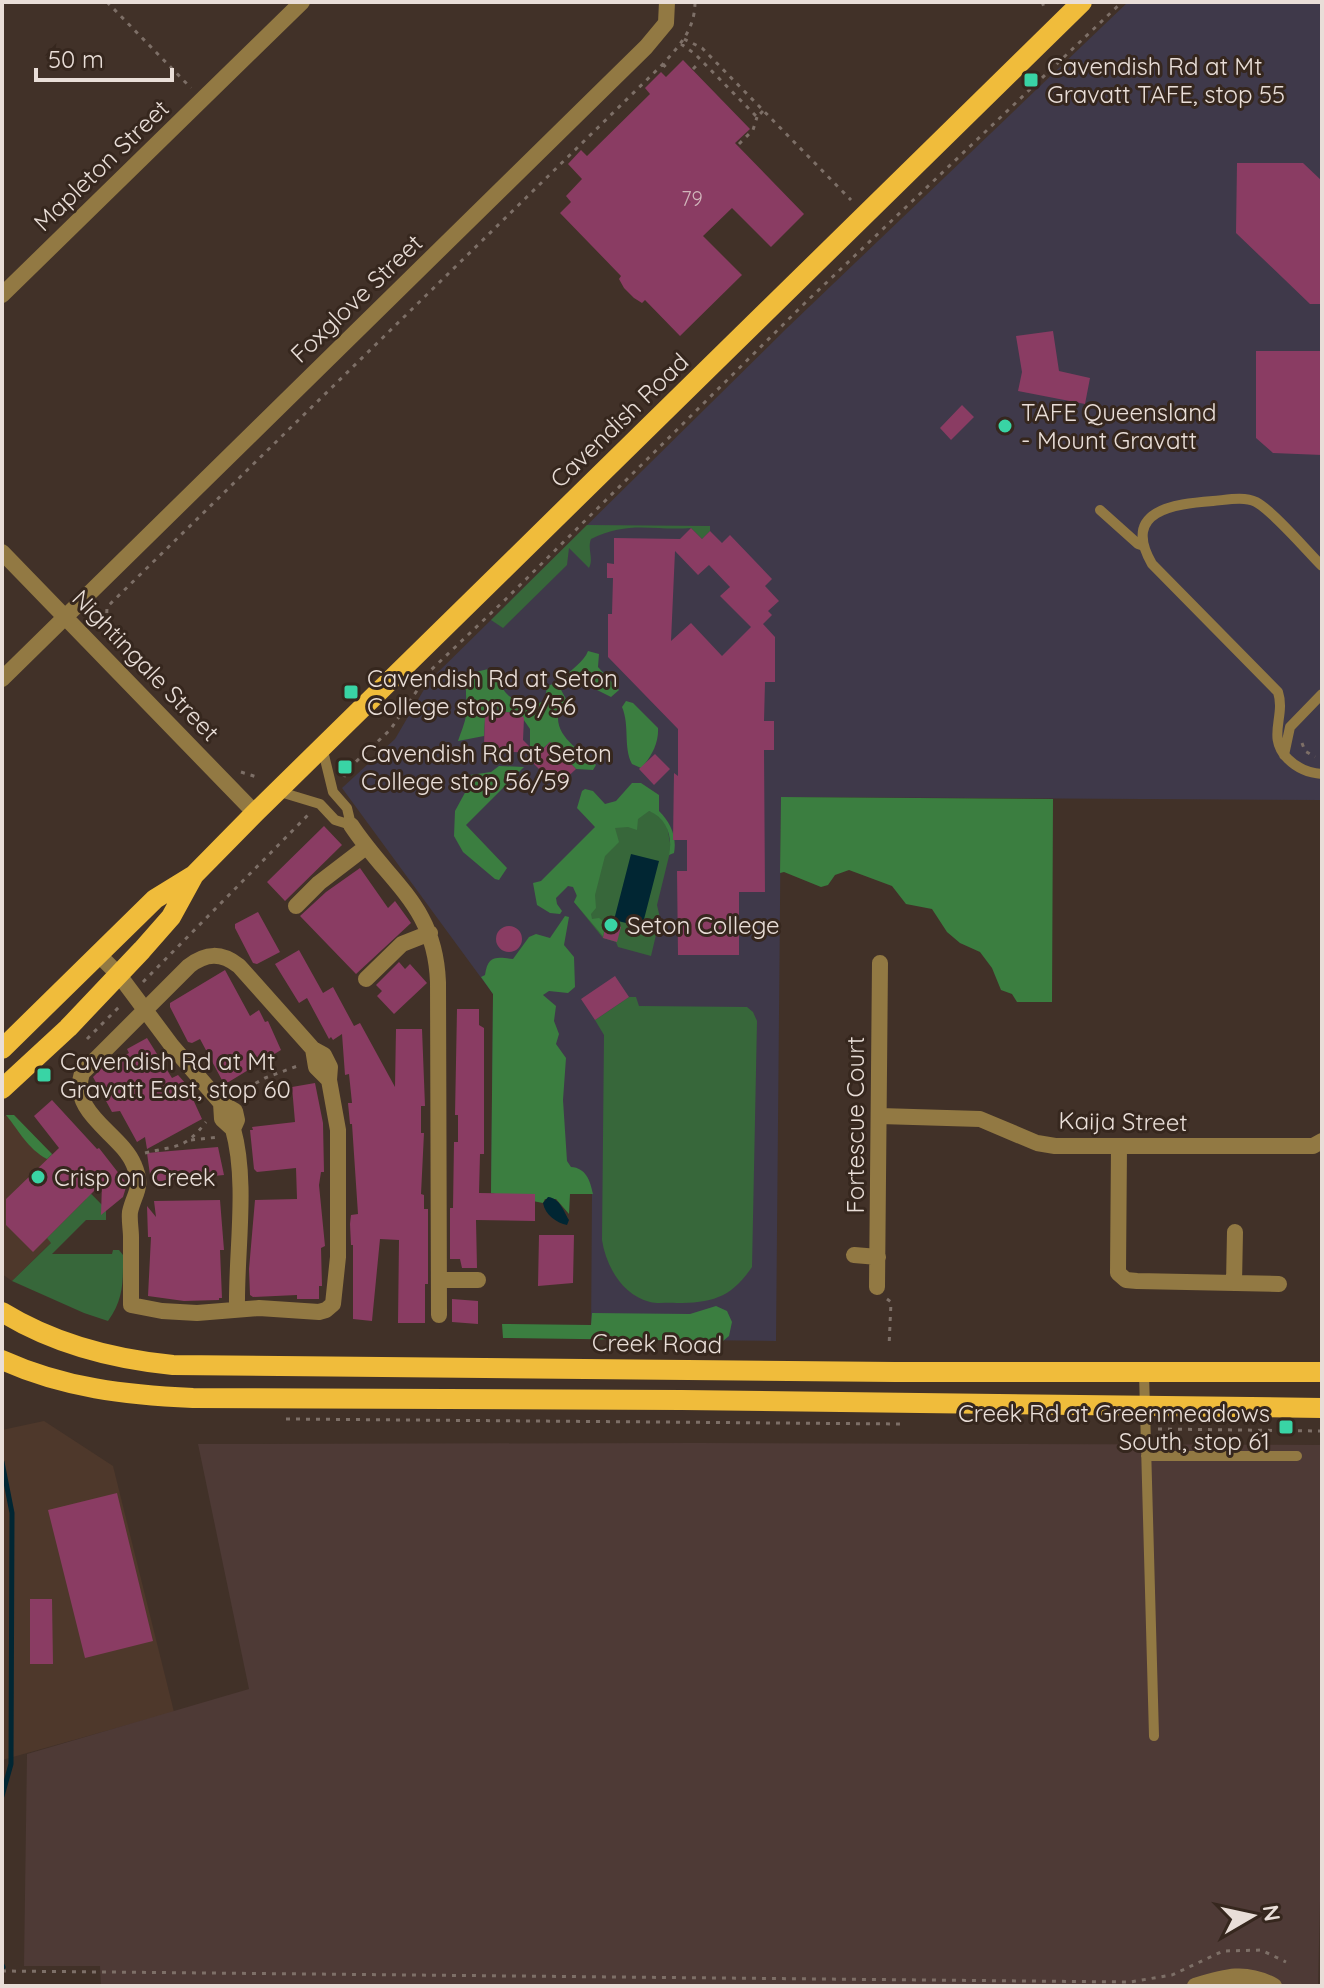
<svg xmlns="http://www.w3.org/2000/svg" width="1324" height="1988" font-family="Quicksand,sans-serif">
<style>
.built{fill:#4e382b}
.industrial{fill:#4e3a36}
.education{fill:#3f394a}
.green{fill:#37673a}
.forest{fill:#3b7e40}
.water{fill:#012633}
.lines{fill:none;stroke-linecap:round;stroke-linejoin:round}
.stream{stroke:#012633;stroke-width:5}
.building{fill:#8a3c63;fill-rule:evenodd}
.path{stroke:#7d6f67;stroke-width:3;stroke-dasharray:4 6;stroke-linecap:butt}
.lane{stroke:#927943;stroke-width:10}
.street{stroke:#927943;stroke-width:16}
.primary{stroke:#f0bc3b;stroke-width:20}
.poi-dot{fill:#39d4a5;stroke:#36271e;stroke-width:3}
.labels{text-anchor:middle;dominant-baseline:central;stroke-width:6;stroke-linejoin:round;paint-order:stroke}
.number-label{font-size:20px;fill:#d1b6bb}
.poi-label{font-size:24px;fill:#e9ded8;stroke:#36271e;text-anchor:start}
.street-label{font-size:24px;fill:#e9ded8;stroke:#36271e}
</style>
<rect width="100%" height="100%" fill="#413128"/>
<path class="built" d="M6 1115H14L95 1199 12 1281 2 1274V1119Z
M44 1421 113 1466 174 1712 2 1760V1430Z"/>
<path class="industrial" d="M696 1443 1322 1445V1816L1318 1986H101L100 1966H24L27 1754 249 1689 198 1444Z"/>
<path class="education" d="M1128 2H1322V800L781 797 776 1341 591 1339 592 1194 491 1193 493 994 342 788 395 739 429 681 787 328Z"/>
<path class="green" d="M587 525 710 526V531L702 539 691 528C653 531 629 520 591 539 587 549 594 558 589 568L569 548 567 565 503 628 491 620Z
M611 811H649L658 814 667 826 671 848 657 905 660 918 651 956 618 947 616 942 603 938 574 902Z
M629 997H636L639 1006 747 1007 753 1012 757 1021 752 1267C731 1298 712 1303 676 1303 668 1302 658 1304 650 1302 622 1295 606 1266 602 1240L604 1035 595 1020Z
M52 1154 106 1209V1220H86L52 1254H112L113 1250H119L123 1255C123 1281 124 1299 108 1321L84 1313 12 1281 51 1243 47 1238 86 1199 47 1159Z"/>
<path class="forest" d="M588 651 599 654 598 667 619 690 611 697 591 687 586 670 582 672 583 683 567 684 565 682 564 678C571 669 584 662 588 651Z
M490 669C499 676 500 689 509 696 515 701 524 699 534 706L545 700 547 686 553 684 560 688 566 699C564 704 561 707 559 711 552 737 584 752 596 765L593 770 576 769 550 742 539 752 530 747V729L519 713 498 712 497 706 486 703 484 736 458 741C461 732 465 723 466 715 469 692 456 673 490 669Z
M626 701 633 703 658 728C659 743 651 758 641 768L632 764C623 747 630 726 622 707Z
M499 766 524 767 466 825 507 868 499 880 495 879 463 852 454 836 455 811 467 789 470 775 491 772Z
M632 783H641L659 795V811C671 823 677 837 674 853L669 855C673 837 667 818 649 811L638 819 637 830 628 827 615 828 619 842 605 856 595 895 596 908 591 914 592 919 599 918 606 923 603 936 574 902 577 896 573 887 568 886 556 898 557 904 562 911 560 914 550 913 537 905 533 883 541 881 595 827 577 808 582 791 585 789 593 791 605 804 616 801Z
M781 797 1053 799 1052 1002H1017L1012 994 1001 990 992 968 980 952 960 943 947 932 932 909 906 904 892 886 849 870 835 875 828 885 821 887 784 872 780 873Z
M565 916 569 917 564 945 574 957 575 987 568 993 549 991 543 995 556 1006 554 1021 559 1034 556 1044 566 1058 563 1100 567 1161 571 1167C586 1168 590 1180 593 1194H570L569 1214 556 1199H545L543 1203 491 1193 493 994 481 977 485 975C488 955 496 957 513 959L529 937 536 934 550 938Z
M6 1115H14L52 1154 47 1159C27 1148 20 1132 6 1115Z
M716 1306 727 1311 732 1322 729 1336 723 1341 503 1338 502 1324 591 1325 592 1313 690 1314Z"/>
<path class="water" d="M631 854 659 861 642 927 614 920Z
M548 1197C560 1198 564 1212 569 1220L567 1225C557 1223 545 1215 543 1203Z"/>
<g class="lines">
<path class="stream" d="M2 1462 12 1513 11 1764 2 1796
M2 1965 3 1967"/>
</g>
<path class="building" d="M683 60 750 129 735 143 804 214 771 247 732 208 703 236 742 275 680 336 645 300 642 303 634 298 624 288 619 279 621 276 560 213 571 202 566 196 582 179 568 164 581 150 587 156 650 94 645 88 661 72 666 77Z
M1237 163H1303L1322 181V304H1310L1236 233Z
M1053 331 1059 371 1090 378 1085 404 1018 391 1022 372 1016 336Z
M1256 351H1322V455L1273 453 1256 438Z
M962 405 974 417 951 440 940 428Z
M691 528 702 539 710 531 722 543 730 535 772 579 765 586 779 601 768 611 772 615 763 624 775 637V682H765L764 721H774V750H764L765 892H739V955H678L677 871H687V840H673L674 773 678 776V729L608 657V614H612L613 578H607V563L614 564V538L680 539ZM675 551 698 575 709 565 730 587 720 596 751 627 722 656 691 623 671 641Z
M490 711 519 713 524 718 523 740 536 753 489 751 484 745 485 716Z
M550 742 576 769 557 787 531 761Z
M655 754 670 769 654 785 639 769Z
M324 826 342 845 285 901 267 882Z
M360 868 388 908 395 901 411 923 356 974 300 916 326 892Z
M258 912 280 952 257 964 253 963 235 928V924Z
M606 923 621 927 617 942 603 938Z
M496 939a13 13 0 1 1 26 0a13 13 0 1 1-26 0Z
M299 950 323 993 333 987 354 1026 360 1023 395 1087 396 1029H422L425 1106H421V1133H424L421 1194 424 1195V1209H428V1284H425V1323H398L399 1240 380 1239 372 1321 353 1319V1245H351L350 1224 351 1215 358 1214 352 1124H350L348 1103H352L349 1074 345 1075 342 1034 333 1040 331 1037 329 1039 307 998 299 1003 275 964Z
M399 962 405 969 410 964 427 983 394 1014 377 996 382 991 376 985Z
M225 970 250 1016 259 1010 265 1022 268 1021 281 1050 227 1083 223 1082 200 1039 192 1043 188 1042 170 1007V1003Z
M615 976 629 997 595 1020 581 999Z
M457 1009H479V1025L484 1028V1154H480L479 1193 535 1194V1221L476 1220 477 1268H462L460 1259H450V1208H453L454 1142H458V1115H455Z
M147 1038 172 1078 178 1075 186 1084 202 1119 147 1149 145 1137 137 1142 120 1111 112 1112 93 1077 102 1068 129 1053 127 1049Z
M315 1083 323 1123 324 1172H321L319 1185 325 1246 321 1248 322 1286H319V1299H297V1295L253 1297 250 1295 249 1269 255 1200 297 1199 296 1168 257 1172 254 1169 250 1130H253L252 1127 295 1122 292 1087Z
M52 1100 97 1149 99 1148 127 1184 123 1197 101 1215 102 1183 33 1252 6 1225V1199L59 1148 34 1116Z
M218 1147 224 1175 151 1182 147 1153Z
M220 1200 224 1250H220L222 1298H219V1300L184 1301 148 1296 151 1237H148L147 1206 156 1217 154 1201Z
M539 1235H574L573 1283 538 1286Z
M452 1299 478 1301V1324L452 1322Z
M117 1493 153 1641 85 1658 48 1510Z
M30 1599H52L53 1664H30Z"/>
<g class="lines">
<path class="path" d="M107 2 191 88
M1042 2 1044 7
M684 39 702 48 851 200
M681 44 695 54 757 117 763 111
M663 64 668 70
M693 69 696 66
M739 144 753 130 757 117
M106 633 107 607 663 64C680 45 695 29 695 2
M1302 743 1305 751 1315 757
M241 772 260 778
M344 777 346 771 390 730 431 670 507 598 805 303 1122 2
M143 982 309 814
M87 1039 121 1005
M238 1093 265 1078 300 1065
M191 1140 219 1137
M145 1153C177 1145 184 1150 206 1122
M887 1299 891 1302 889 1347
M286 1419 902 1424
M1158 1429 1322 1431
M2 1971 1130 1982 1172 1975 1223 1951 1261 1950 1286 1962"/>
<path class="lane" d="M1100 510 1138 544 1144 546
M1322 566C1307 551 1273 511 1256 502 1244 496 1226 500 1213 501 1174 504 1121 510 1152 564L1278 692C1286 717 1266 737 1288 759 1298 769 1308 773 1322 774
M1284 755 1290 727 1322 694
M277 791 320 804 335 820 351 825 347 808 333 792 322 747
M1144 1373 1154 1736
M1146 1456H1297"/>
<path class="street" d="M2 295 302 2
M2 552 255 813
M2 679 646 47 666 23 667 2
M351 825C390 884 435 905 438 982L439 1315
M296 906 319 883 366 847
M99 955 119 975 172 1046 221 1103 235 1111 237 1120 233 1129 222 1119 221 1103
M366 979 402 944 430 933
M313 1049 239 966C221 952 206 953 189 966L82 1073C69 1114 121 1133 134 1165 144 1188 134 1193 130 1212 129 1220 131 1229 131 1237 131 1259 131 1282 131 1305L162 1311 197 1313 259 1308 319 1312 326 1310 333 1304 338 1257V1130L329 1080 330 1067 324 1055 313 1049 316 1067 329 1080
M880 1116 980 1119 1037 1143 1055 1146H1313L1322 1141
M233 1129C248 1182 236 1252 237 1308
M1119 1146 1118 1273 1126 1280 1137 1281 1279 1284
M854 1255 878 1257
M439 1280H478
M1234 1283 1235 1232
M877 1287 880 963
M1195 1986C1224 1977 1245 1970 1274 1986"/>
<path class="primary" d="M2 1049 155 899 194 875
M2 1089 68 1028 142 950 171 917 194 875 255 813 1082 2
M2 1312C54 1344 112 1359 173 1365L895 1372H1322
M2 1360C64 1388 126 1395 193 1398L682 1400 1322 1408"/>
</g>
<g class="poi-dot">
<rect x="1023" y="72" width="16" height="16" rx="4"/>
<circle cx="1005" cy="426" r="8"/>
<rect x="343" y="684" width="16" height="16" rx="4"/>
<rect x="337" y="759" width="16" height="16" rx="4"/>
<circle cx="611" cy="925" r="8"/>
<rect x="36" y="1067" width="16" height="16" rx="4"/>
<circle cx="38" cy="1177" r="8"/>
<rect x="1278" y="1419" width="16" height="16" rx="4"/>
</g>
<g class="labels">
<g class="number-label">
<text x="692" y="198">79</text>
</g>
<g class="poi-label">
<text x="1047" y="66">Cavendish Rd at Mt<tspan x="1047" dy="28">Gravatt TAFE, stop 55</tspan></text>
<text x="1021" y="412">TAFE Queensland<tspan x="1021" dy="28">- Mount Gravatt</tspan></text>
<text x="367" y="678">Cavendish Rd at Seton<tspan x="367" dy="28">College stop 59/56</tspan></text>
<text x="361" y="753">Cavendish Rd at Seton<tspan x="361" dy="28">College stop 56/59</tspan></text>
<text x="627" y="925">Seton College</text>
<text x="60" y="1061">Cavendish Rd at Mt<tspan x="60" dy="28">Gravatt East, stop 60</tspan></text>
<text x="54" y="1177">Crisp on Creek</text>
<text x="1270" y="1413" text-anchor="end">Creek Rd at Greenmeadows<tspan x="1270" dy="28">South, stop 61</tspan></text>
</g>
<g class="street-label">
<text transform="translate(101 165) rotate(-44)">Mapleton Street</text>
<text transform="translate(356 298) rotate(-44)">Foxglove Street</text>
<text transform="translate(619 420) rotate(-44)">Cavendish Road</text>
<text transform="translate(146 665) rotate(46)">Nightingale Street</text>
<text transform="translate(1123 1121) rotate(1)">Kaija Street</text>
<text transform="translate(855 1125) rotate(-90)">Fortescue Court</text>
<text transform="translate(657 1343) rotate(1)">Creek Road</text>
</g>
</g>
<rect width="1324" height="1988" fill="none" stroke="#e9ded8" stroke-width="8"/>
<g transform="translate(1252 1916) rotate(81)" stroke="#36271e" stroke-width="6" paint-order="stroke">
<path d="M0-6L14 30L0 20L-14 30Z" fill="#e9ded8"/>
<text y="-12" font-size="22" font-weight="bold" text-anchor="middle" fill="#e9ded8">N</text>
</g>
<path d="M36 68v12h136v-12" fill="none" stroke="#e9ded8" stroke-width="4"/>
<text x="48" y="68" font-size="24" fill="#e9ded8" stroke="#36271e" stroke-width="6" paint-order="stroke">50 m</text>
</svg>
